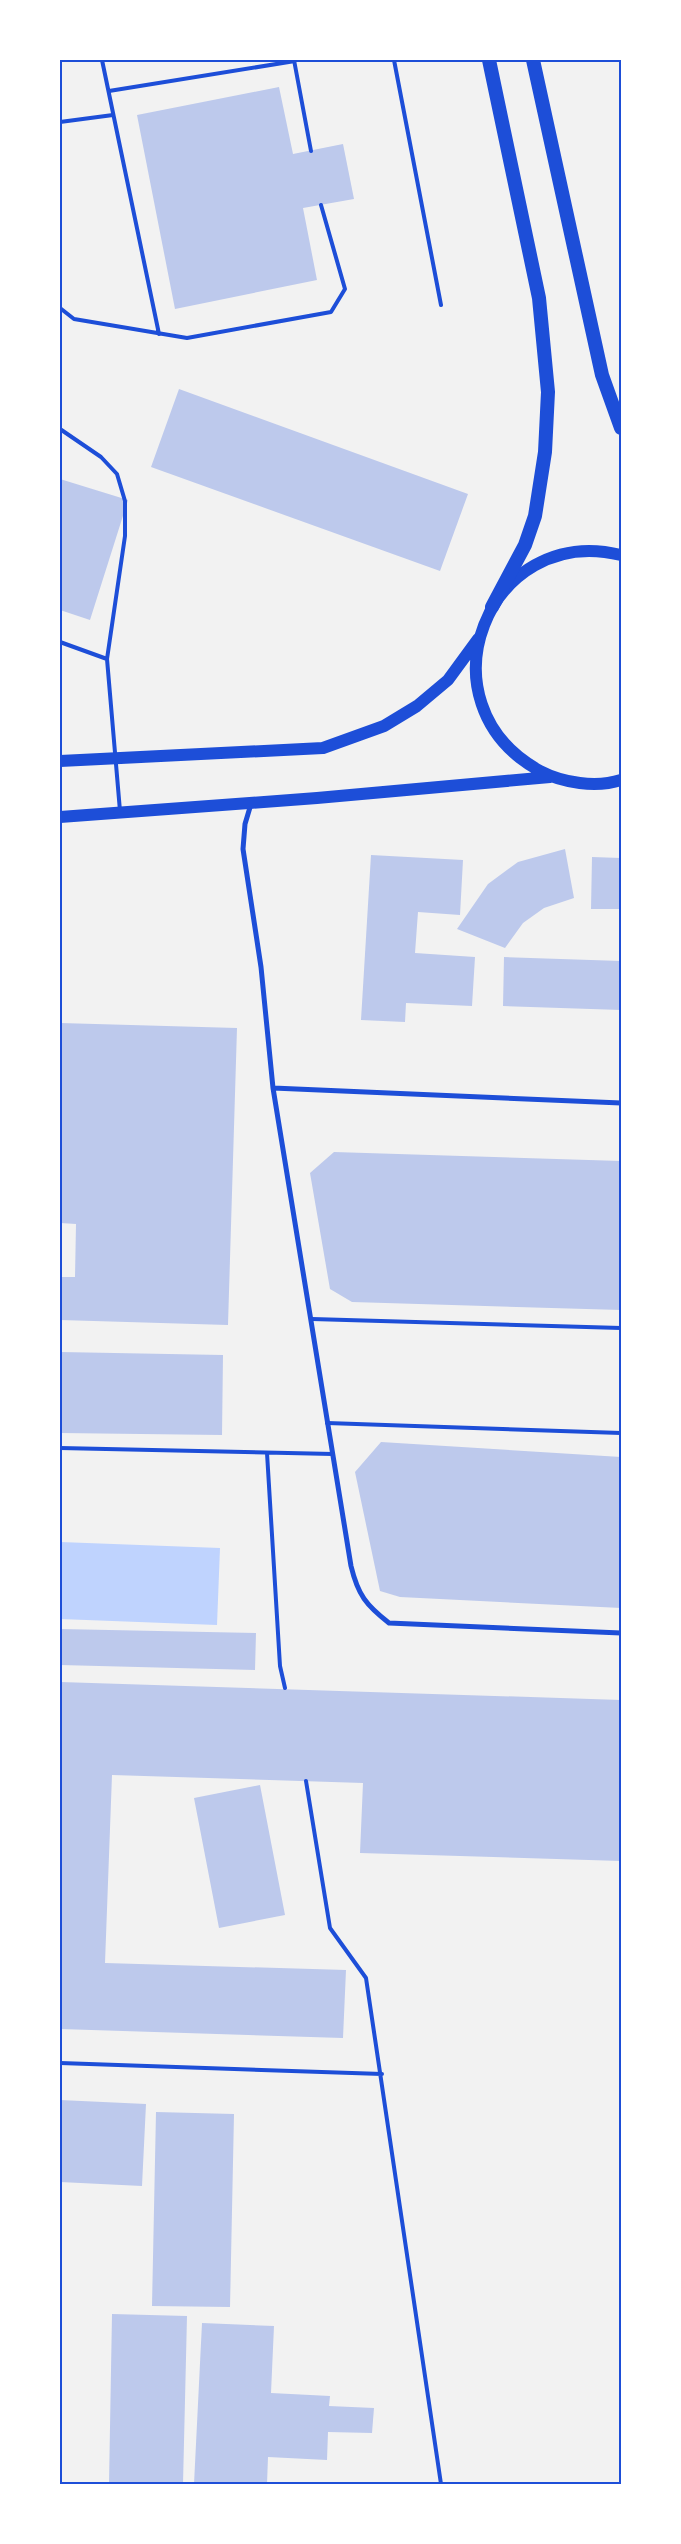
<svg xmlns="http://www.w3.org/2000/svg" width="681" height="2544" font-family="'DM Sans',sans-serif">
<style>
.water{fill:#bfd3fe}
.building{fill:#bdc9ec}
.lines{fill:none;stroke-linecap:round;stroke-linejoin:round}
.service{stroke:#1d4ed8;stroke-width:4}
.minor{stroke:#1d4ed8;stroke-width:5}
.primary{stroke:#1d4ed8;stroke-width:12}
.trunk{stroke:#1d4ed8;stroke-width:14}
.neatline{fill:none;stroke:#1d4ed8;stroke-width:2}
</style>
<rect width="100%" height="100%" fill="#f2f2f2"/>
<path class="water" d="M60 1542 220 1548 217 1625 60 1619Z"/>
<path class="building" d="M279 87 293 154 343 144 354 199 303 208 317 280 175 309 137 115Z
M179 389 468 494 440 571 151 467Z
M60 479 128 500 90 620 60 610Z
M565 849 574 898 544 908 523 923 505 948 457 929 488 884 518 862Z
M371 855 463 860 460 915 418 912 415 953 475 957 472 1006 406 1003 405 1022 361 1020Z
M592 857 621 858V909H591Z
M504 957 621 961V1010L503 1006Z
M60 1023 237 1028 228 1325 60 1320V1277H75L76 1224 60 1223Z
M334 1152 621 1161V1310L352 1302 330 1289 310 1173Z
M60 1352 223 1355 222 1435 60 1433Z
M381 1442 621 1457V1608L400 1597 380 1591 355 1472Z
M60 1629 256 1633 255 1670 60 1665Z
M60 1682 621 1700V1861L360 1853 363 1783 112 1775 105 1963 346 1970 343 2038 60 2029Z
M260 1785 285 1915 219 1928 194 1798Z
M60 2100 146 2104 142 2186 60 2182Z
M156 2112 234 2114 230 2307 152 2306Z
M112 2314 187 2316 183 2484H109Z
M202 2323 274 2326 271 2393 330 2396 329 2406 374 2408 372 2433 328 2432 327 2460 268 2457 267 2484H194Z"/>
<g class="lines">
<path class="service" d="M102 60 159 334
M294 60 311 151
M394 60 441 305
M109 91 295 61
M60 122 113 115
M60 308 74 319 187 338 331 312 345 289 321 205
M60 429 101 457 117 474 125 501V536L107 659 120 811
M60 642 107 659
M312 1319 621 1328
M327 1423 621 1433
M60 1448 333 1454
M267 1453 280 1666 285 1688
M306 1781 330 1928 366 1978 441 2484
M60 2063 382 2074"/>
<path class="minor" d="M251 804 245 824 243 849 261 967 273 1088 351 1566C358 1595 366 1605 389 1623L621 1633
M273 1088 621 1103"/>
<path class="primary" d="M621 555C488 522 416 703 540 771 563 783 596 788 621 780
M60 761 323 748 384 726 417 706 448 680 478 639
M60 817 317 798 550 777"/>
<path class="trunk" d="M489 60 539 298 548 392 545 452 535 516 525 545 492 607
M533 60 602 375 621 428"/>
</g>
<rect width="681" height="2544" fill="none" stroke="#ffffff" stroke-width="122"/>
<rect x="61" y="61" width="559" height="2422" class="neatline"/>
</svg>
